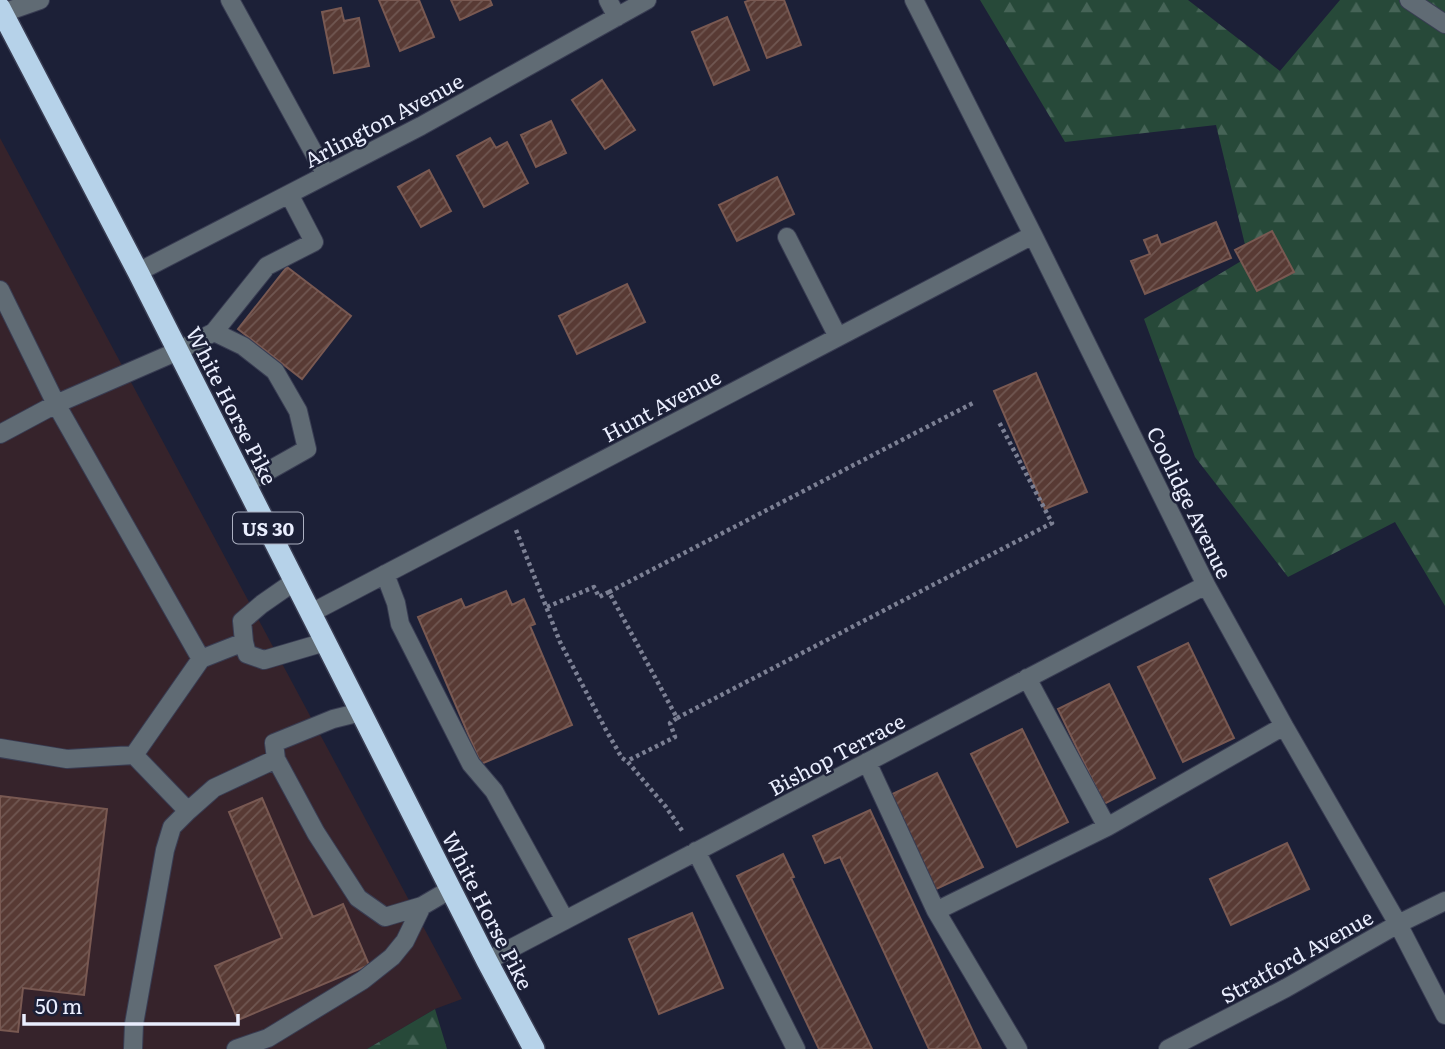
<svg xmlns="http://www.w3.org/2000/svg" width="1445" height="1049" font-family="Literata,serif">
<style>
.commercial{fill:#36232b}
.forest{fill:url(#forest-firs)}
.building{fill:url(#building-hatch);stroke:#795952;stroke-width:2}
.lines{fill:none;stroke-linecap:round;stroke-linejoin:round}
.minor-casing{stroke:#393d53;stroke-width:20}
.highway-casing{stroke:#393d53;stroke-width:24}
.path{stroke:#7c8094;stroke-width:4.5;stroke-dasharray:3.5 3.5;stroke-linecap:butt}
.minor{stroke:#606b74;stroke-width:18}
.highway{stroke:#b6d2e9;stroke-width:21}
.labels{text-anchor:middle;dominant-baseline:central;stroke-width:5;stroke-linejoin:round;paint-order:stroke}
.shield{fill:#1c2037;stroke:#acb0c2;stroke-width:2}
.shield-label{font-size:19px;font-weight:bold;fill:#eaeefe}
.street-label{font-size:21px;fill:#eaeefe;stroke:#1c2037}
</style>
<defs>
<pattern id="forest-firs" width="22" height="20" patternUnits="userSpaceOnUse" patternTransform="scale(1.75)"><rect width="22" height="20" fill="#274939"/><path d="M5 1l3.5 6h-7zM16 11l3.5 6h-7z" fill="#466457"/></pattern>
<pattern id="building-hatch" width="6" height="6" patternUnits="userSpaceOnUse" patternTransform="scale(1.75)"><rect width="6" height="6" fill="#583a34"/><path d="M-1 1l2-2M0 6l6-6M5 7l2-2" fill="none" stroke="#705752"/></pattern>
</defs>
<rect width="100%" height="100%" fill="#1c2037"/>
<path class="commercial" d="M0 138 462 999 435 1009 367 1049H0Z"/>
<path class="forest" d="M980 0H1188L1280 71 1340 0H1445V606L1395 522 1288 577 1195 457 1144 319 1248 257 1216 125 1065 142Z
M435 1009 447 1049H367Z"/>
<path class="building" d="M379 0H419L434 37 400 51Z
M451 0H490L492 5 460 20Z
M750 0H784L801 45 767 58 745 2Z
M341 8 344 21 359 18 369 66 334 73 322 12Z
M727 17 749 70 714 85 692 32Z
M602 80 635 130 605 149 572 100Z
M551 121 566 153 536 167 521 135Z
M490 138 496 148 507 142 528 183 484 207 457 156Z
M429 170 451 211 421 227 398 187Z
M777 177 794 214 737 241 719 205Z
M1216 222 1231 258 1145 294 1131 261 1150 254 1144 240 1157 235 1161 245Z
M1272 231 1294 272 1257 291 1235 250Z
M287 267 351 316 302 379 238 329Z
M627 284 645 322 577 354 559 316Z
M1036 373 1087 492 1045 509 994 391Z
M506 591 512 605 524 599 535 624 530 626 572 725 481 764 418 617 461 599 465 608Z
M1188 643 1234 738 1183 762 1138 667Z
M1109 684 1155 778 1104 804 1058 709Z
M1022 729 1068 822 1017 847 971 754Z
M937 773 983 867 932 891 886 797Z
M0 796 107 809 84 995 23 988 18 1032 0 1030Z
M262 798 313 917 343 904 369 965 238 1020 215 966 282 938 229 812Z
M870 810 981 1049H929L840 857 825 863 813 836Z
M1287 843 1309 889 1231 925 1210 879Z
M783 854 794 877 791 878 872 1049H819L737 876Z
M692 913 723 988 659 1014 629 939Z"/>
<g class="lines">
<g class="minor-casing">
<path id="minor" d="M230 0 326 175
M608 0 617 17
M914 0 1033 235 1206 585 1284 726 1398 924 1445 1015
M1409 0 1445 24
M0 14 40 0
M787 237 838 337
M138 272 421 126 647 0
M0 290 56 404 178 351 214 332 243 346 275 371 298 411 307 449 245 484
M214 332 267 266 314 242 289 194
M0 434 56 404 201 659
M385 574 396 603 400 624 471 764 494 791 565 920
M295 581 262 604 242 621 244 642 247 654 264 660 325 642
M311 613 1033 235
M361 712 333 719 274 743 276 759 316 833 358 898 385 917 422 906 451 889
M0 748 67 759 134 755 201 659 244 642
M134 755 188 811
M867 762 936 911
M1107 827 1284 726
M696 851 796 1049
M487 961 1206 585
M133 1049 134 1024 165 850 172 827 188 811 214 788 276 759
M236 1049 268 1038 363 980 392 957 405 941 422 906
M1018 1049 936 911 1107 827 1027 678
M1168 1049 1286 988 1398 924 1445 901"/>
</g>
<g class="highway-casing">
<path id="highway" d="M0 8 138 272 487 961 534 1049"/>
</g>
<path class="path" d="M516 530 560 642 606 730 622 758 627 761 666 807 683 832
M609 592 975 402
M547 607 594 587 599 597 609 592 677 718 670 723 675 737 627 761
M677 718 1052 523 999 422"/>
<use href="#minor" class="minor"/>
<use href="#highway" class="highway"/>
</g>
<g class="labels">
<rect class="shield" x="233" y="512.5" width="70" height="31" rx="5"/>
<g class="shield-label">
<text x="268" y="528">US 30</text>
</g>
<g class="street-label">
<text transform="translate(383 119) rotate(-28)">Arlington Avenue</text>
<text transform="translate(661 404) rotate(-28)">Hunt Avenue</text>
<text transform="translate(233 405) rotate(63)">White Horse Pike</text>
<text transform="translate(1191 502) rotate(64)">Coolidge Avenue</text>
<text transform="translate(836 753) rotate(-28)">Bishop Terrace</text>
<text transform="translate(489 910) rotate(63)">White Horse Pike</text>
<text transform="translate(1296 955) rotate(-29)">Stratford Avenue</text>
</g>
</g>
<path d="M24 1014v10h214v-10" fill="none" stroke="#eaeefe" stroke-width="3.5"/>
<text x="35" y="1014" font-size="21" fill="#eaeefe" stroke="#1c2037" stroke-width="5" paint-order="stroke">50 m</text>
</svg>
